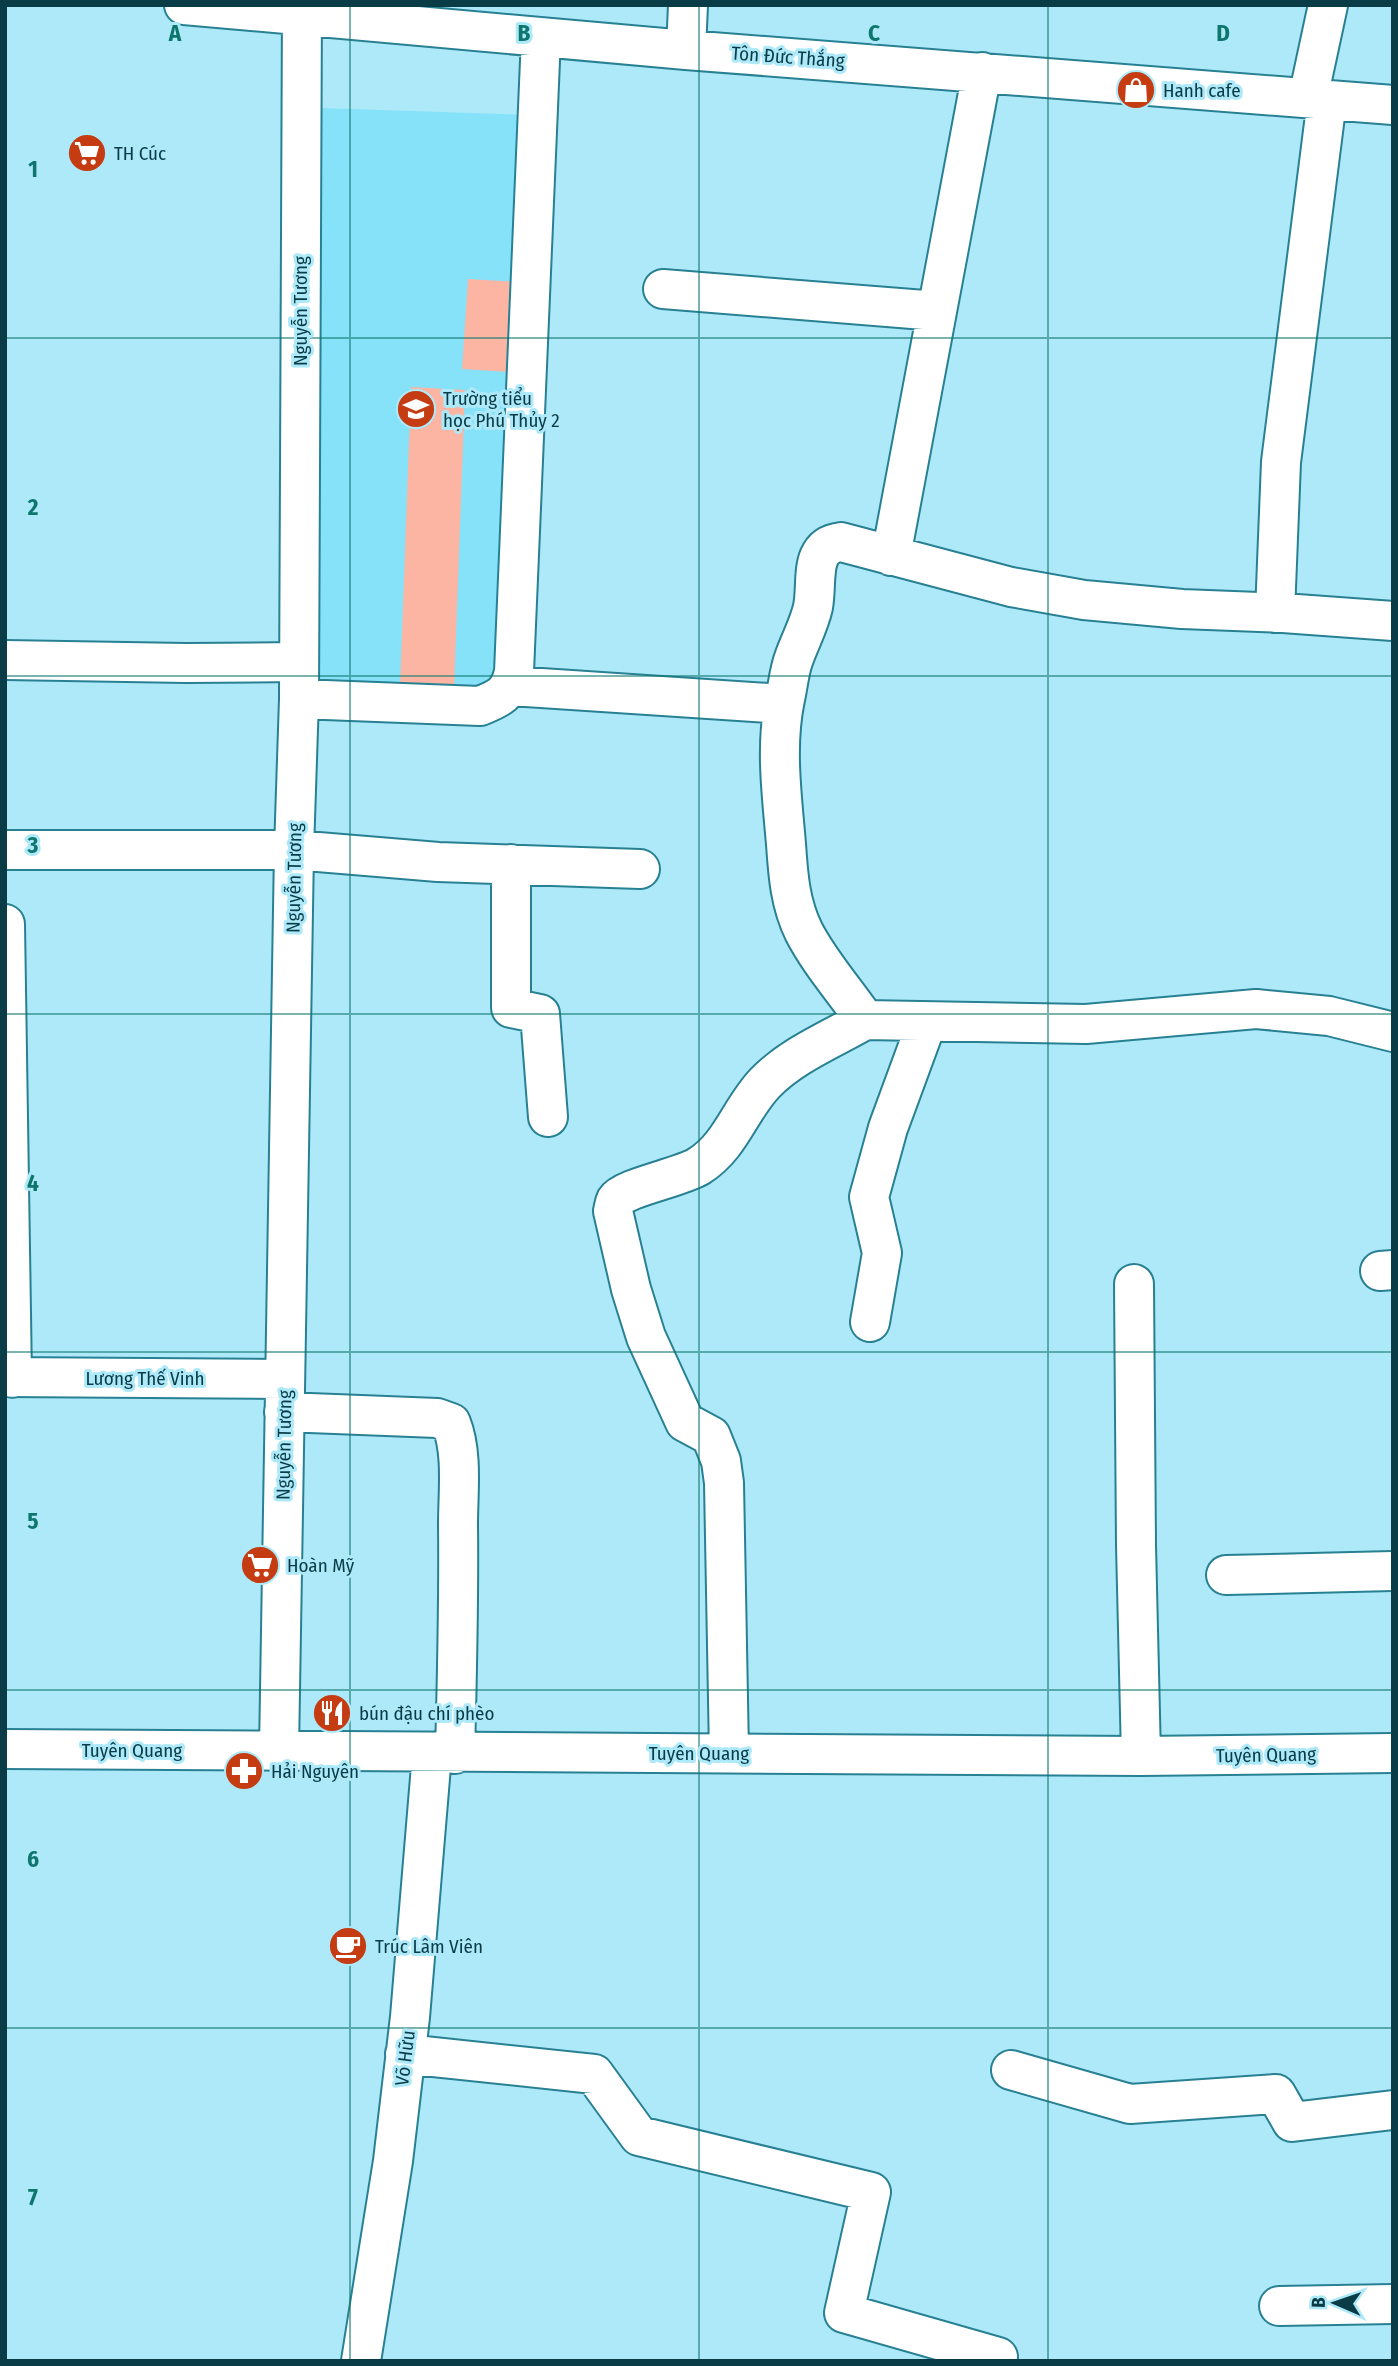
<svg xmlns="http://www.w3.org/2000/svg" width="1398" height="2366" font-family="'Fira Sans Condensed',sans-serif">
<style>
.built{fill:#86e2f9}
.building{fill:#fbb5a2}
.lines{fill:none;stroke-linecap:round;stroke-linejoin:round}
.minor-casing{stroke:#288093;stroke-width:42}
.minor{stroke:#fff;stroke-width:38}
.grid{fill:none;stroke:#0f766e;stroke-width:2;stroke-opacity:0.55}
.labels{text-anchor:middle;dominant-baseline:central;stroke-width:6;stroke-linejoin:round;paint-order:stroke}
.street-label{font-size:19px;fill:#093c46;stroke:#ade9f9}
.poi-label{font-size:19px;fill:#093c46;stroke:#ade9f9;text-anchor:start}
.grid-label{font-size:23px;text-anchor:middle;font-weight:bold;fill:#0f766e;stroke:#ade9f9;stroke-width:6;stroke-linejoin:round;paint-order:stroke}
</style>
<rect width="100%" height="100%" fill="#ade9f9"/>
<path class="built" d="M321 108 531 115 498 707 313 703Z"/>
<path class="building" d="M468 279 518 282 512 372 462 369Z
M411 387 465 390 454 689 400 687Z"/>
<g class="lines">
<g class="minor-casing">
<path id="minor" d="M184 5 686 50 1393 105
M686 50 688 5
M1308 98 1328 5
M663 289 937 311
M891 556 982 72
M1275 613 1281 462 1327 100
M1393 621 1283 613 1182 609 1084 600 1011 587 841 542C808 546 818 581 813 607 809 625 800 641 794 658 789 671 788 686 785 699 775 747 782 796 786 844 788 874 790 904 804 932 820 963 845 991 865 1020L1086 1024 1256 1009 1329 1016 1393 1032
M5 660 186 663 299 662
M511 686 784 704
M299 699 480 706C500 698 509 694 514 672L541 37
M5 850H294L438 862 640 869
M511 864V1008L540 1014 548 1117
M5 924 12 1378
M1380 1271 1393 1270
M1134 1284 1136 1545 1141 1756
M870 1322 882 1253 869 1197 888 1128 927 1022
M5 1377 285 1379
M284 1412 437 1418 451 1423C463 1453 458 1492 458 1524 459 1601 457 1677 455 1754
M1226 1575 1393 1571
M5 1749 1141 1756 1393 1753
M279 1751 294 850 299 699 302 5
M729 1753 724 1483 721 1461 711 1436 685 1422 646 1337 631 1289 613 1211C614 1207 614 1204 616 1200 623 1188 682 1177 699 1166 731 1146 740 1109 765 1083 792 1055 832 1039 865 1020
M405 2054 594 2074 639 2136 871 2192 844 2313 998 2357 997 2361
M1011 2070 1130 2104 1276 2094 1292 2122 1393 2110
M1279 2306 1393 2304
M361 2361 393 2161 410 2017 432 1754"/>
</g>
<use href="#minor" class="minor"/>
</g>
<path class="grid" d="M350 5V2361M699 5V2361M1048 5V2361M5 338H1393M5 676H1393M5 1014H1393M5 1352H1393M5 1690H1393M5 2028H1393"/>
<defs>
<g id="shop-disc" transform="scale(2.0125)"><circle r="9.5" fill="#c53c12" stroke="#ade9f9"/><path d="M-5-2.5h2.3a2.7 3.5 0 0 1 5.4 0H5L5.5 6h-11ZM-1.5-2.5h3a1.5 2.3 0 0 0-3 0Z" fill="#fff"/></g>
<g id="supermarket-disc" transform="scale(2.0125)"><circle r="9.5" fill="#c53c12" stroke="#ade9f9"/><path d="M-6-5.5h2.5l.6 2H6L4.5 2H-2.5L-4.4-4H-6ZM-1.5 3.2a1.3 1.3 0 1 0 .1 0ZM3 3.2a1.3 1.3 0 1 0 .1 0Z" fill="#fff"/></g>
<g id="school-disc" transform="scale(2.0125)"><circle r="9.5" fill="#c53c12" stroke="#ade9f9"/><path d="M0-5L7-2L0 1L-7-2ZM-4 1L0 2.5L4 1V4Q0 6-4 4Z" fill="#fff"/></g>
<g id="restaurant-disc" transform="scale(2.0125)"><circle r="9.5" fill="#c53c12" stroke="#ade9f9"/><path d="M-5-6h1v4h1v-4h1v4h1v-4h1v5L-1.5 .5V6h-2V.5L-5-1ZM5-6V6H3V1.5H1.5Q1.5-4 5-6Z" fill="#fff"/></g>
<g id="pharmacy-disc" transform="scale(2.0125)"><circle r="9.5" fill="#c53c12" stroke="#ade9f9"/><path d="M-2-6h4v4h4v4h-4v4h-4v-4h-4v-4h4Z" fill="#fff"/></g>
<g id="cafe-disc" transform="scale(2.0125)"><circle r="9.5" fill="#c53c12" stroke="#ade9f9"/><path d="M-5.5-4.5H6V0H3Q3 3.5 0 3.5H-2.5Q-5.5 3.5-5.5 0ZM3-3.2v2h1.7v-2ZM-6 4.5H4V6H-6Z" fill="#fff"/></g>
</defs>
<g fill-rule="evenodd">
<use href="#shop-disc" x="1136" y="90"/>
<use href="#supermarket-disc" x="87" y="153"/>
<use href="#school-disc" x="416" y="409"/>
<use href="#supermarket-disc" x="260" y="1565"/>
<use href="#restaurant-disc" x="332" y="1713"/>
<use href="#pharmacy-disc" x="244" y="1771"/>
<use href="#cafe-disc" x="348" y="1946"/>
</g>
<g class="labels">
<g class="street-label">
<text transform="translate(788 57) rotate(4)">Tôn Đức Thắng</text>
<text transform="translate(300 311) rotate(-90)">Nguyễn Tương</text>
<text transform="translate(294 878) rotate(-89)">Nguyễn Tương</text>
<text x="145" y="1378">Lương Thế Vinh</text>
<text transform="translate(284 1445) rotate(-89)">Nguyễn Tương</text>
<text x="132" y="1750">Tuyên Quang</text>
<text x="699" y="1753">Tuyên Quang</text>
<text transform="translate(1266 1755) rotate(-1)">Tuyên Quang</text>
<text transform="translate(405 2058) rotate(-83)">Võ Hữu</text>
</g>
<g class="poi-label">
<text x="1163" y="90">Hanh cafe</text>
<text x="114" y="153">TH Cúc</text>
<text x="443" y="398">Trường tiểu<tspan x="443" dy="22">học Phú Thủy 2</tspan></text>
<text x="287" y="1565">Hoàn Mỹ</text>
<text x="359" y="1713">bún đậu chí phèo</text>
<text x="271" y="1771">Hải Nguyên</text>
<text x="375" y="1946">Trúc Lâm Viên</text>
</g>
</g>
<g class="grid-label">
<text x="175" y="41">A</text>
<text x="524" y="41">B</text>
<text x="874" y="41">C</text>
<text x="1223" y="41">D</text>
<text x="33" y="177">1</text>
<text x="33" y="515">2</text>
<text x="33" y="853">3</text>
<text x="33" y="1191">4</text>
<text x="33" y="1529">5</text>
<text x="33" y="1867">6</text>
<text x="33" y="2205">7</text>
</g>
<rect width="1398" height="2366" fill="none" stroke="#093c46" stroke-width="14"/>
<g transform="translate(1335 2303) rotate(272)" stroke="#ade9f9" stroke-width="5" paint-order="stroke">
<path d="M0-5L12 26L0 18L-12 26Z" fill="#093c46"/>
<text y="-10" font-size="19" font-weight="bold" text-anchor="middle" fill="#093c46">B</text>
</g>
</svg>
